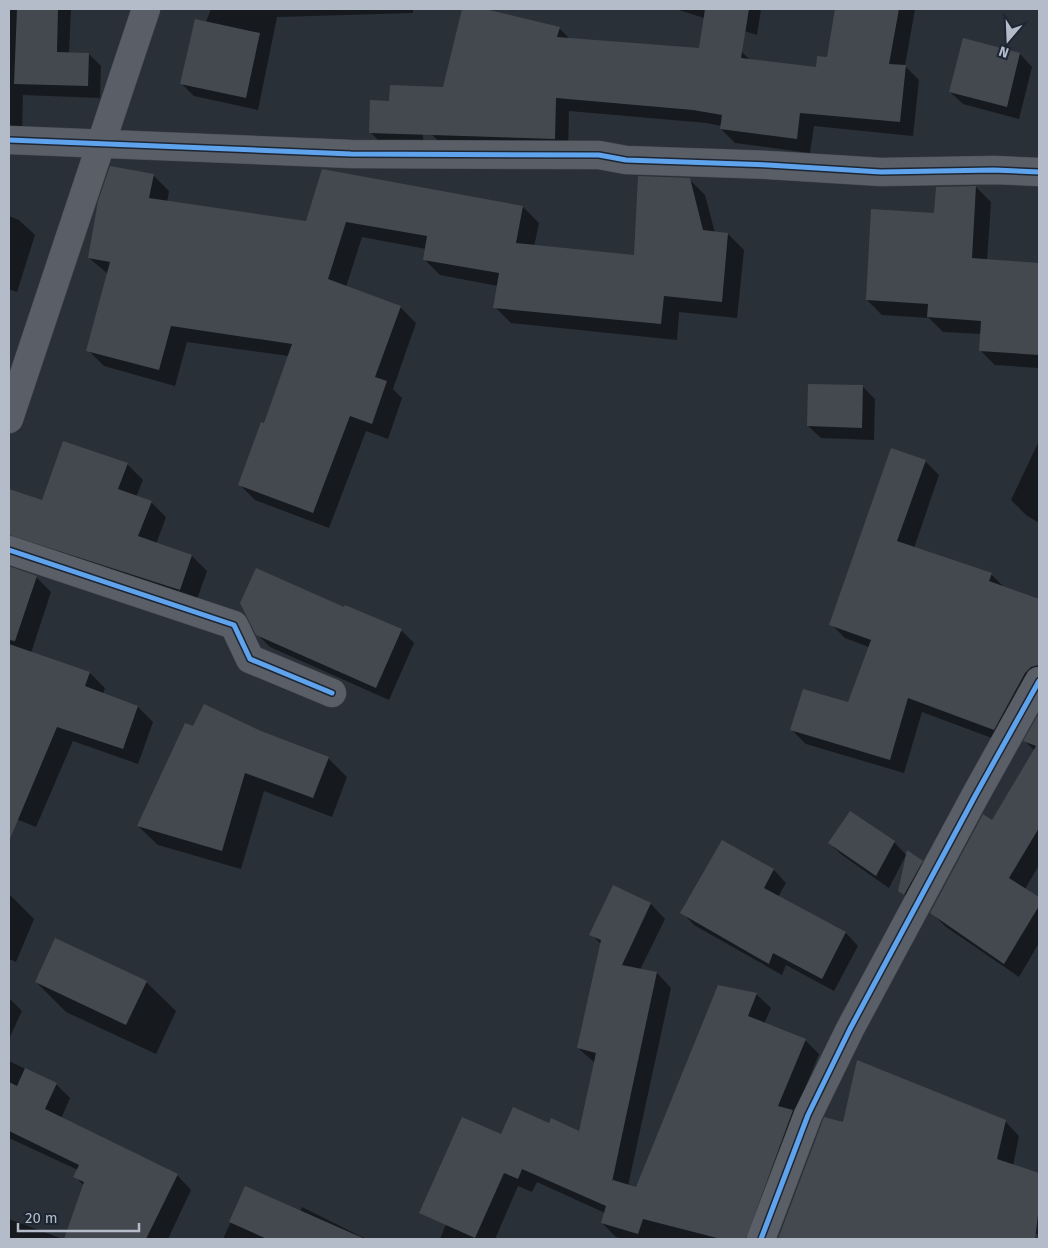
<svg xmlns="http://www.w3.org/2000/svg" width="1048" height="1248" font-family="'Fira Sans',sans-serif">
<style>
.shadow{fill:#0007}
.building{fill:#444950}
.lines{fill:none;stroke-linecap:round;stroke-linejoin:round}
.minor-casing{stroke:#484c53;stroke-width:29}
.minor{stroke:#5a5e66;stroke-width:28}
.cycleway-casing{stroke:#1d2633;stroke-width:8}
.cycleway{stroke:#60a3ed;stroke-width:5}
</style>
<rect width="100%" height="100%" fill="#2a3038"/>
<path class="shadow" d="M9 9H71L69 53 89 54 101 66 100 98 23 95 22 132 9 131Z
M211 9H413V13L277 17 258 110 194 96 182 84Z
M463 9H480L559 28 570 39 742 52 750 60 817 68 828 58 836 9H915L905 66 919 80 913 136 814 126 810 153 735 143 721 129V126L707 123 569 111 568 152 446 148 432 135Z
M676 9H761L757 35Z
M964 40 1020 54 1032 67 1019 119 963 104 950 92Z
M422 121 424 152 388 150 370 132Z
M153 175 169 191 167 202 307 222 523 207 539 223 534 247 635 257 689 179 705 195 715 233 728 234 744 250 737 318 679 312 677 340 511 323 495 307 498 286 440 275 424 259 426 249 362 237 346 287 400 307 416 323 393 389 402 398 388 439 366 431 329 528 255 500 239 484 264 425 289 356 187 342 175 386 104 366 88 350 108 274 89 258Z
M976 187 991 202 987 261 1039 265V368L995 365 980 350 982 334 943 332 929 318 882 315 867 300 935 214Z
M9 216 19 220 35 235 17 292 9 289Z
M863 387 875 399 874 440 821 438 808 426Z
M1039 441V523L1026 515 1011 500Z
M925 461 939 475 914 548 991 574 1005 588 1039 600V691L1008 744 922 712 904 773 806 744 792 730 848 704 869 647 845 638 831 624Z
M127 464 143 480 136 497 151 502 166 517 156 544 192 556 207 571 195 605 9 560V566L36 577 51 592 31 653 90 673 105 688 103 694 138 707 153 722 138 764 73 741 36 827 9 816V490L43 501Z
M345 609 401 630 414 643 389 700 270 647 257 634Z
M1039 715V865L1025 889 1039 898V943L1019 977 946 927 932 913 992 822 1035 751 1025 741Z
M194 728 260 732 328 758 347 777 332 817 264 791 241 869 158 845 138 826Z
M722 841 774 870 786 883 778 897 846 933 858 946 834 991 786 965 782 975 694 925 682 912Z
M894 842 906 855 889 888 842 855 829 843Z
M922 862 934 874 914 904 901 892Z
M614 887 651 904 665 919 640 970 657 973 671 988 628 1186 637 1189 756 994 771 1008 764 1024 805 1040 819 1054 795 1113 764 1239H624L616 1237 602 1223 605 1213 537 1182 532 1192 518 1186 495 1239H440L485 1128 502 1135 549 1124 579 1132 595 1063 578 1048 602 945 591 934Z
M9 894 34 919 16 962 9 959Z
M36 982H146L176 1011 156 1054 66 1012Z
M9 998 22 1011 9 1039Z
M9 1061 56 1084 70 1098 61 1119 177 1175 191 1190 168 1239H65L84 1186 75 1176 78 1170 9 1138Z
M825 1119 844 1123 1005 1121 1019 1136 1013 1166 1039 1175V1235L1010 1225 1005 1239H779Z
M246 1188 300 1212 302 1207 366 1239H223Z
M9 1219 63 1239H9Z"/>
<path class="building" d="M17 9H58L57 52 89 53 88 86 14 84Z
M462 9H485L560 27 557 37 699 48 705 9H749L741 58 816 67 817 56 827 57 835 9H899L889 64 906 65 900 122 800 113 797 139 720 129 722 115 693 110 556 98 555 139 369 133 370 100 389 101 390 85 443 87Z
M195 19 260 33 246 98 180 84Z
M963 38 1020 53 1007 107 949 92Z
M110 166 154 174 149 198 306 221 322 169 523 206 516 243 634 255 638 176 690 178 703 230 728 233 722 302 664 296 661 324 493 308 499 273 423 260 427 236 346 222 328 279 401 306 375 377 387 381 372 424 350 416 313 513 238 485 261 422 264 423 292 344 171 326 159 370 86 351 110 262 88 258 98 201Z
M976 186 972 258 1039 263V355L979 351 981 321 927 317 928 304 866 300 871 209 934 213 936 187Z
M808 384 863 385 862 428 807 426Z
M63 441 128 463 118 489 152 501 138 536 192 555 180 590 9 535V489L42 500Z
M891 448 926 460 897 541 992 573 989 581 1039 599V665L1031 667 1025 673 994 730 908 698 890 760 790 730 803 689 848 702 871 640 829 625Z
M9 566 37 576 15 641 9 640Z
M256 568 344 607 345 605 402 629 376 688 256 635 240 603Z
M9 644 90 672 85 686 138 706 123 749 57 727 9 841Z
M204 704 261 731 329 757 313 798 245 773 222 851 137 826 185 723 193 726Z
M1039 713V828L1009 878 1039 897V906L1004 964 930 913 983 814 992 820 1036 746 1023 741Z
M850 811 895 841 876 876 828 843Z
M722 840 774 869 764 888 846 932 822 979 773 953 769 964 680 913Z
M907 850 923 861 904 895 898 891Z
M613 885 651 903 622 965 657 972 612 1182 613 1180 636 1187 718 985 757 993 748 1016 806 1039 778 1106 793 1110 746 1239H721L643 1219 638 1234 601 1223 606 1206 522 1169 518 1179 504 1173 475 1238 419 1213 462 1117 501 1134 513 1107 549 1123 551 1118 579 1131 596 1053 577 1048 601 940 589 935Z
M55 938 147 981 126 1025 35 982Z
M857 1060 1006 1120 997 1159 1039 1173V1207L1035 1239H778L824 1117 843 1122Z
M25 1068 57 1083 45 1109 178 1174 146 1239H64L84 1182 73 1177 79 1165 9 1131V1082L17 1086Z
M245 1186 365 1239H267L229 1222Z"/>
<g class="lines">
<g class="minor-casing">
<path id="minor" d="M9 140 351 154 599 155 626 160 768 165 881 172 994 170 1039 172
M9 419 146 9
M9 550 234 625 250 659 332 693
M761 1239 808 1115 850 1029 975 796 1039 681"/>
</g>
<use href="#minor" class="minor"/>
<g class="cycleway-casing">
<path id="cycleway" d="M9 140 351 154 599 155 626 160 768 165 881 172 994 170 1039 172
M9 550 234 625 250 659 332 693
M761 1239 808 1115 850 1029 975 796 1039 681"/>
</g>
<use href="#cycleway" class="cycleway"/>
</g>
<rect width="1048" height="1248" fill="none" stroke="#b4bcc9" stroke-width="20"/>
<g transform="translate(1008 40) rotate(199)" stroke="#1d2633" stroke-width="4" paint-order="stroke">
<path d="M0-4L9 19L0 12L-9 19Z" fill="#b4bcc9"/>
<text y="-8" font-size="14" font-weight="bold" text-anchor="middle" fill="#b4bcc9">N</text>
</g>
<path d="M18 1223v8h121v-8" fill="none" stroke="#b4bcc9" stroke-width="2.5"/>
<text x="25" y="1223" font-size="15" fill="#b4bcc9" stroke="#1d2633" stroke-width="4" paint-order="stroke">20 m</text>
</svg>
